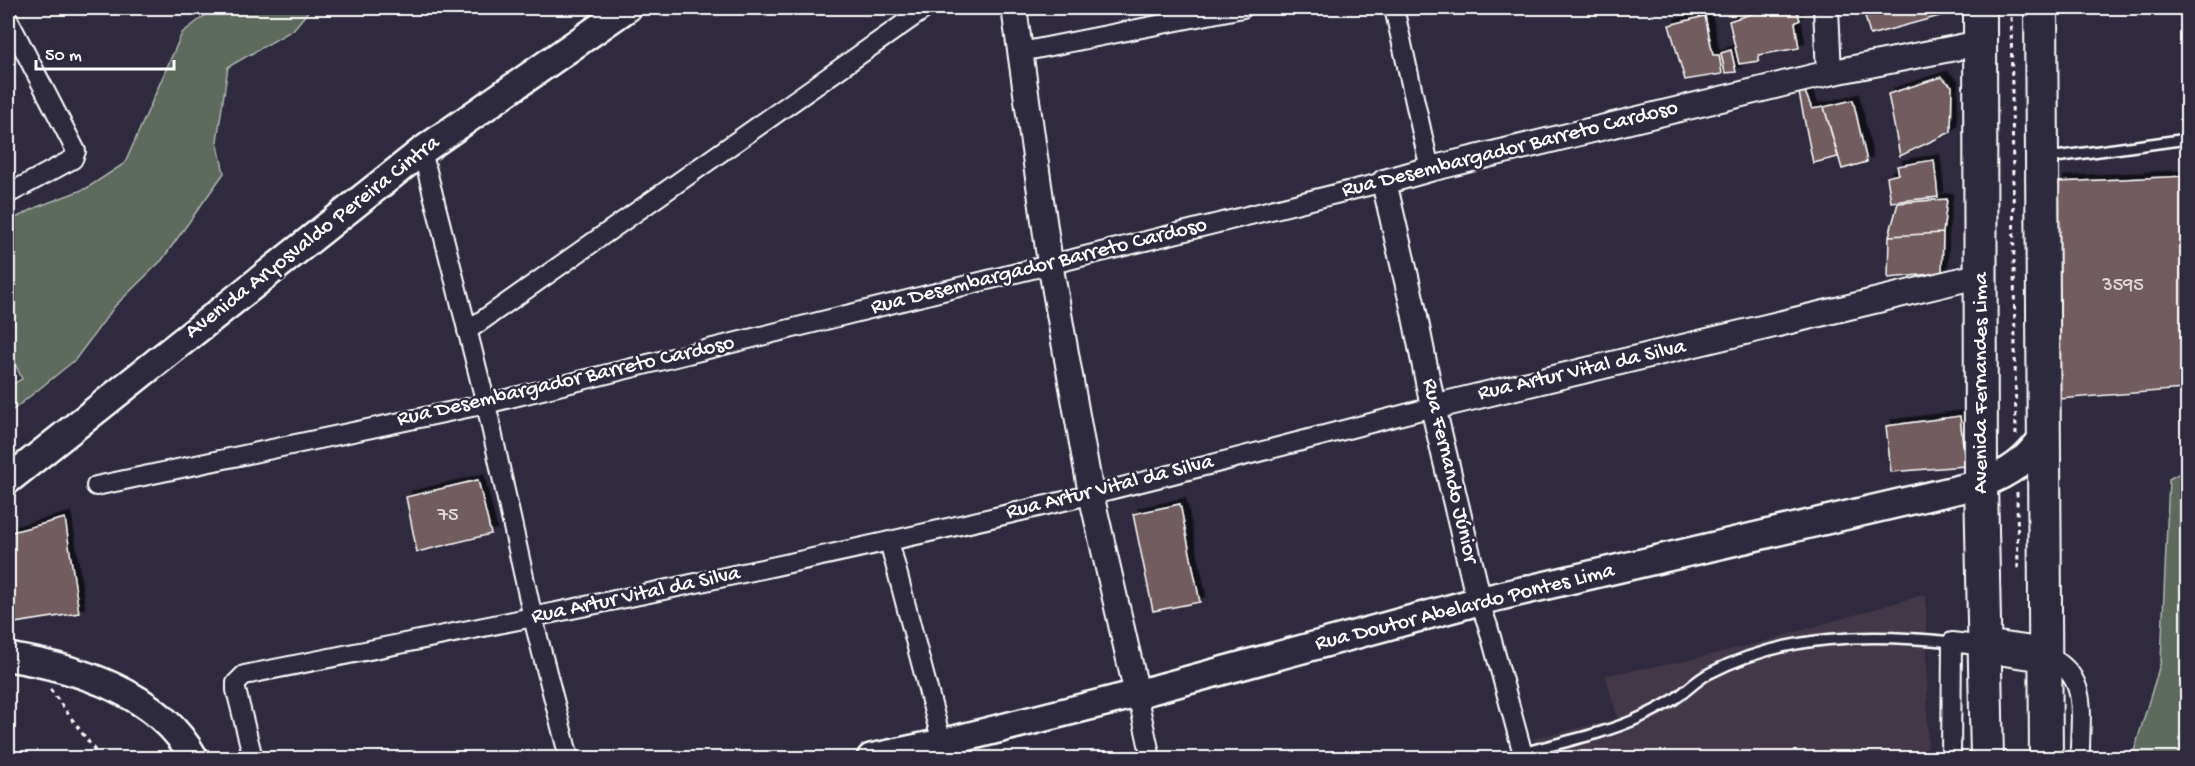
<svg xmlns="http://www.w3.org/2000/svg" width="2195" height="766" font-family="'Gochi Hand',sans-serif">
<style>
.built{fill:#433947}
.green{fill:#5e6a5f;stroke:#aeb4af;stroke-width:1.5}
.building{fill:#715d5f;stroke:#fff;stroke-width:1.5;filter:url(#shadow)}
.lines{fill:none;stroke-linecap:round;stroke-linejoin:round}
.service-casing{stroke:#fff;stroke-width:14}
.minor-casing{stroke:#fff;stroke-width:22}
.tertiary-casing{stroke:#fff;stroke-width:28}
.secondary-casing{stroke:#fff;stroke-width:32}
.trunk-casing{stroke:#fff;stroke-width:36}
.path{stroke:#fff;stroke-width:3;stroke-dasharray:4.5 4.5;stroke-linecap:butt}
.service{stroke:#2f2a3d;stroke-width:9}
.minor{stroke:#2f2a3d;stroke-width:18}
.tertiary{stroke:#2f2a3d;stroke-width:24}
.secondary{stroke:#2f2a3d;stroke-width:27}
.trunk{stroke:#2f2a3d;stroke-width:32}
.labels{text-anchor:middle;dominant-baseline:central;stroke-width:5;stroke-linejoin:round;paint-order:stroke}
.number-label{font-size:20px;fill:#dcd6d7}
.street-label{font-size:22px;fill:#fff;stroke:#2f2a3d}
</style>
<defs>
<filter id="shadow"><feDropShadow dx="5.5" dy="-5.5" stdDeviation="0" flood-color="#0009"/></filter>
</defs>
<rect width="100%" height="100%" fill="#2f2a3d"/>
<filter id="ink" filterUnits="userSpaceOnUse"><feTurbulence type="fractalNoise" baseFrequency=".0167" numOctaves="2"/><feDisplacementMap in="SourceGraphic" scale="12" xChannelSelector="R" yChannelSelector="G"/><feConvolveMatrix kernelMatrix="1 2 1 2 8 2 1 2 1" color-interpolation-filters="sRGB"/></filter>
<g filter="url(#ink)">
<path class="built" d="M1926 594 1928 758H1537L1534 738 1618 719 1605 675 1681 662 1762 642Z"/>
<path class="green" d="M215 8H311L293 30 228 67 217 141 224 173 162 260 115 306 75 360 8 414V387L22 379 8 348V222L37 207 87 188 125 163 182 33Z
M2187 469V758H2132L2161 661 2169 479Z"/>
<path class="building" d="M1770 8H1796L1800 20 1795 23 1799 48 1759 55V61L1739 64 1729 21Z
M1863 8H1950L1951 13 1870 35Z
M1705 16 1713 55H1719L1722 74 1685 80 1669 25Z
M1731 50 1736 72 1725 73 1721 53Z
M1941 77 1952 86 1951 132 1900 156 1888 94Z
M1805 92 1812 109 1824 107 1838 157 1813 163 1799 93Z
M1853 100 1867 162 1842 169 1824 107Z
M1934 160 1938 197 1891 202 1887 177 1899 174 1897 166Z
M2188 176V427L2184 389 2059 399 2058 182Z
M1947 199 1943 233 1889 236 1898 203Z
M1943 233 1942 273 1888 278 1889 236Z
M1960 416 1965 466 1891 472 1886 426Z
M478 480 491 534 417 552 406 497Z
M1180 504 1200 602 1153 611 1133 514Z
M65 518 79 613 8 624V533Z"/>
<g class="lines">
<g class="service-casing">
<path id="service" d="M2048 158 2180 140
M1523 753C1561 742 1605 734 1641 717 1652 712 1663 706 1673 700 1686 692 1697 679 1710 673 1785 634 1871 633 1952 642"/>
</g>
<g class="minor-casing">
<path id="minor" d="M1394 8 1430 169
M8 19 76 151 73 159 8 194
M1021 52 1243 8
M422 151 486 404 533 618 569 758
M467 331 926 8
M96 486 486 404 1384 182
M889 541 946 758
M1479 601 1488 626 1524 758
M2045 655C2092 675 2079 716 2080 758
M1137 694 1151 758
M253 758 236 690V683L244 675C526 619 809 562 1089 495 1204 467 1319 436 1433 407
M1951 758 1952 642 1984 646"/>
</g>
<g class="tertiary-casing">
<path id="tertiary" d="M1014 8 1050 263 1091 494 1137 694
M1826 8 1829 73
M1433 407 1982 275
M1479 601 1433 407 1413 307 1384 182 1430 169 1829 73 1980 43"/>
</g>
<g class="secondary-casing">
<path id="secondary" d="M8 480 422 151 627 8
M8 657C77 668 158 692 194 758
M871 758 942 743 1137 694 1479 601 1981 484C2012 472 2026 461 2045 435"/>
</g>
<g class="trunk-casing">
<path id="trunk" d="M1980 8 1981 484 1987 758
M2041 8 2046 758
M1984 646 2045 655"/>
</g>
<path class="path" d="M2011 8 2016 435
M2017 492 2018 573
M50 689 96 752 99 758"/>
<use href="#service" class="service"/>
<use href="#minor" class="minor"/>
<use href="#tertiary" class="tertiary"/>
<use href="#secondary" class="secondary"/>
<use href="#trunk" class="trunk"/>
</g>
</g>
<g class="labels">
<g class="number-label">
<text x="2123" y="286">3595</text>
<text x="448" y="516">75</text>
</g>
<g class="street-label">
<text transform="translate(1510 150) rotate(-14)">Rua Desembargador Barreto Cardoso</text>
<text transform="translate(313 238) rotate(-38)">Avenida Aryosvaldo Pereira Cintra</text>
<text transform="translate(1039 267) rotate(-14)">Rua Desembargador Barreto Cardoso</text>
<text transform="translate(1582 371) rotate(-13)">Rua Artur Vital da Silva</text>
<text transform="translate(566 382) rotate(-13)">Rua Desembargador Barreto Cardoso</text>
<text transform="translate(1982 383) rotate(-90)">Avenida Fernandes Lima</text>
<text transform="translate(1449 471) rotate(77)">Rua Fernando Júnior</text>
<text transform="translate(1110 488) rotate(-14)">Rua Artur Vital da Silva</text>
<text transform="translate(636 596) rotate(-12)">Rua Artur Vital da Silva</text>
<text transform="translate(1465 608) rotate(-14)">Rua Doutor Abelardo Pontes Lima</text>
</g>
</g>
<rect width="2195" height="766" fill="none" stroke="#2f2a3d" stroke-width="30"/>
<rect x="15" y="15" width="2165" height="736" fill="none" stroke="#fff" stroke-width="2" filter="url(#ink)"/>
<path d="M36 60v9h138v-9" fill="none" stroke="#ffffff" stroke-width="3"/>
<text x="45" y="60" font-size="18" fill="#ffffff" stroke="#2f2a3d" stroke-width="4.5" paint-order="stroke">50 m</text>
</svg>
